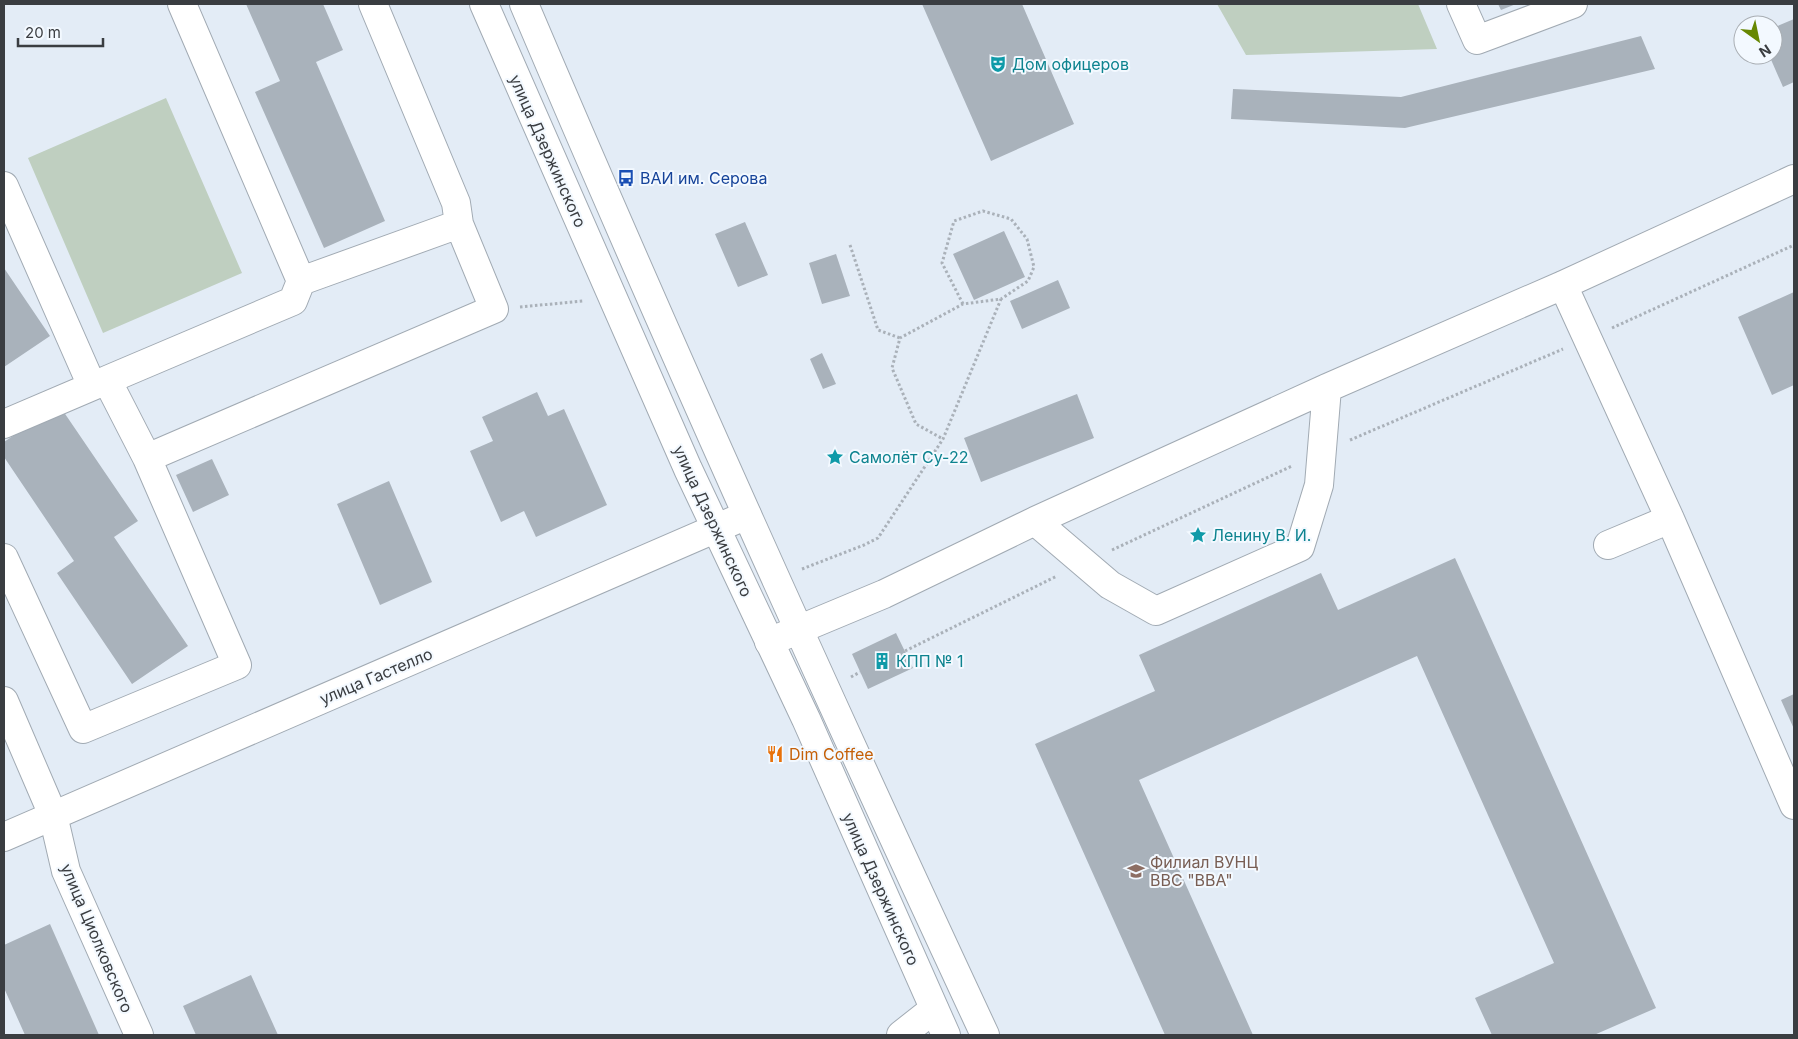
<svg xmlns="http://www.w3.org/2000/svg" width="1798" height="1039" font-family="Inter,sans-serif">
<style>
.green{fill:#bfcfc0}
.building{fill:#a9b2bb}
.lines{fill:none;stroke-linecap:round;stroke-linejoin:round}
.minor-casing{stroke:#a1aab3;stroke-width:30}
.major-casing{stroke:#a1aab3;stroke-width:30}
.path{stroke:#aab1b9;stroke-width:3;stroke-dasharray:2.5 2.5;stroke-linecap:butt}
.minor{stroke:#fff;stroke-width:28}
.major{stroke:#fff;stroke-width:28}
.labels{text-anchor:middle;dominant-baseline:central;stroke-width:4;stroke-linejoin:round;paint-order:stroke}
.culture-label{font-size:16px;fill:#0d838f;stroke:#f3f9ff;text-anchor:start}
.street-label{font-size:16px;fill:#3a3d41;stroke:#f3f9ff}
.transit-label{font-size:16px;fill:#164399;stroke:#f3f9ff;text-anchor:start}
.food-label{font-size:16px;fill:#c56008;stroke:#f3f9ff;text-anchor:start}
.education-label{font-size:16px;fill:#785e54;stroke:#f3f9ff;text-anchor:start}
</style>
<rect width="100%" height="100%" fill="#e3ecf6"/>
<path class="green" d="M1217 4H1418L1437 49 1246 55Z
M166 98 242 273 103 333 28 158Z"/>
<path class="building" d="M246 4H323L343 50 316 62 385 221 324 248 255 92 280 81Z
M922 4H1022L1074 124 991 161Z
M1498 4H1516L1501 10Z
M1794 19V82L1783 87 1769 55H1773V28Z
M1641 36 1655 69 1405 128 1231 119 1233 89 1401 97Z
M745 222 768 275 738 287 715 234Z
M1004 231 1025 277 974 300 953 254Z
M836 254 850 296 822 304 809 263Z
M4 268 50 336 4 367Z
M1058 280 1070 308 1022 329 1010 301Z
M1794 292V385L1772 395 1738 317Z
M822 353 836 384 823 389 810 359Z
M537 392 548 416 564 409 607 505 536 537 524 511 501 522 470 451 493 441 482 417Z
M1077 394 1094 438 981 482 964 438Z
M59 405 138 521 114 537 188 646 132 684 57 573 74 561 4 457V442Z
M212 459 229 495 193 512 176 475Z
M389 481 432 582 380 605 337 504Z
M1455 558 1656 1008 1594 1035H1492L1475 998 1554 963 1417 656 1139 780 1253 1035H1165L1035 744 1155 691 1139 655 1321 573 1338 610Z
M896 633 913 668 868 689 852 654Z
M1794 694V729L1781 700Z
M50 924 99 1035H25L4 988V945Z
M251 975 278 1035H196L183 1006Z"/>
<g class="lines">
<g class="minor-casing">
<path id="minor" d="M1461 4 1477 40 1573 4
M4 186 92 386
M301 281 459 224 456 203 373 4
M1563 285 1670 519 1794 805
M107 380 293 301 301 281 182 4
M4 424 107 380 147 458 237 665 83 729 4 558
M147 458 494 309 459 224
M1035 521 1110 585 1156 611 1300 547 1319 485 1327 388
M1608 545 1670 519
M769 642 884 594 1035 521 1327 388 1563 285 1794 179
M4 701 53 815 66 871 139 1035
M4 837 747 515
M901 1035 934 1009"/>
</g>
<g class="major-casing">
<path id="major" d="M484 4 688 469 806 719 946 1035
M524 4C671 350 826 694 985 1035"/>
</g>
<path class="path" d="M850 245 878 330 900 338
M963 304 942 263 954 221 983 211 1011 219 1027 239 1034 267 1028 281 1001 299
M520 307 583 301
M1612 328 1794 245
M1350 440 1563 349
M1112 550 1292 466
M802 569 864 545 878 538 943 439 1001 299 963 304 900 338 892 368 916 424 943 439
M905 651 1057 576
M851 677 860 672"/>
<use href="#minor" class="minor"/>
<use href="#major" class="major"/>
</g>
<defs>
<g id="theatre-bare" transform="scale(1.35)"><path d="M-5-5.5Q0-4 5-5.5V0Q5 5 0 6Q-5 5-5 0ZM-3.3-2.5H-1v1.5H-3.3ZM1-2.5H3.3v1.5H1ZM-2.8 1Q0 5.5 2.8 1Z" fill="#0f9aa8" stroke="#f3f9ff" stroke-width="2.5" paint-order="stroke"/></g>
<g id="bus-bare" transform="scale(1.35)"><path d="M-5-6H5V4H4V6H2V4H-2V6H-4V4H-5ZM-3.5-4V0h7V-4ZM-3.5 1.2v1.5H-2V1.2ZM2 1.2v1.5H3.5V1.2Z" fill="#1a4fb4" stroke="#f3f9ff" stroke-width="2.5" paint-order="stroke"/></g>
<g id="sight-bare" transform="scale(1.35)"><path d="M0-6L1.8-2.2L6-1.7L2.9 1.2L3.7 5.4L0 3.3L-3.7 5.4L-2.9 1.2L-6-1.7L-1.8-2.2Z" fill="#0f9aa8" stroke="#f3f9ff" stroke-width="2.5" paint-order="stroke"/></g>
<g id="building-bare" transform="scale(1.35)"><path d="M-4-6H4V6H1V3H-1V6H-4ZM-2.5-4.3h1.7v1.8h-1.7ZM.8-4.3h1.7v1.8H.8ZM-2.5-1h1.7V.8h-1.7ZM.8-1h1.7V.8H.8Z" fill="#0f9aa8" stroke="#f3f9ff" stroke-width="2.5" paint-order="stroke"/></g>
<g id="restaurant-bare" transform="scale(1.35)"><path d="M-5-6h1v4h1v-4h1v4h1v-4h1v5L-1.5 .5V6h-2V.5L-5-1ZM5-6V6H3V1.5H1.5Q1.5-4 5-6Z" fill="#e8710a" stroke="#f3f9ff" stroke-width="2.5" paint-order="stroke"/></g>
<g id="university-bare" transform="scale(1.35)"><path d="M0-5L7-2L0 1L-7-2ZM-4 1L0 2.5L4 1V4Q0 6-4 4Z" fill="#8d6e63" stroke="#f3f9ff" stroke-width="2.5" paint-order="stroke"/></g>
</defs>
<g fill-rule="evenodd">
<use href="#theatre-bare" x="998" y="64"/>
<use href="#bus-bare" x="626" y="178"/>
<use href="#sight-bare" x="835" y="457"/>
<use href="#sight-bare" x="1198" y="535"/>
<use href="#building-bare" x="882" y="661"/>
<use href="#restaurant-bare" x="775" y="754"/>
<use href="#university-bare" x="1136" y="871"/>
</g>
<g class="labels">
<g class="culture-label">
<text x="1012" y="64">Дом офицеров</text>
<text x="849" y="457">Самолёт Су-22</text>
<text x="1212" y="535">Ленину В. И.</text>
<text x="896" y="661">КПП № 1</text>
</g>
<g class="street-label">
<text transform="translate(548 151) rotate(66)">улица Дзержинского</text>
<text transform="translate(713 521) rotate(65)">улица Дзержинского</text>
<text transform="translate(376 676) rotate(-23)">улица Гастелло</text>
<text transform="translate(881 889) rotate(66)">улица Дзержинского</text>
<text transform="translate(97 938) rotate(67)">улица Циолковского</text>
</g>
<g class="transit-label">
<text x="640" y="178">ВАИ им. Серова</text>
</g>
<g class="food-label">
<text x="789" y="754">Dim Coffee</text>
</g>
<g class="education-label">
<text x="1150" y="862">Филиал ВУНЦ<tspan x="1150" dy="18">ВВС "ВВА"</tspan></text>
</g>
</g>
<rect width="1798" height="1039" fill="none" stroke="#3a3d41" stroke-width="10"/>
<g transform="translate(1758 40) rotate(147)"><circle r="24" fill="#f3f9ff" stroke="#a9aeb3"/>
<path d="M0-4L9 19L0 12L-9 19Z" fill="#668702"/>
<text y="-8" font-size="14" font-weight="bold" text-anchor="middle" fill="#3a3d41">N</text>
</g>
<path d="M18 38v8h85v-8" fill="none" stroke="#3a3d41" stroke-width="2.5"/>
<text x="25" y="38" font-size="15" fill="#3a3d41" stroke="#f3f9ff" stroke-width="4" paint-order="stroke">20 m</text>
</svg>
